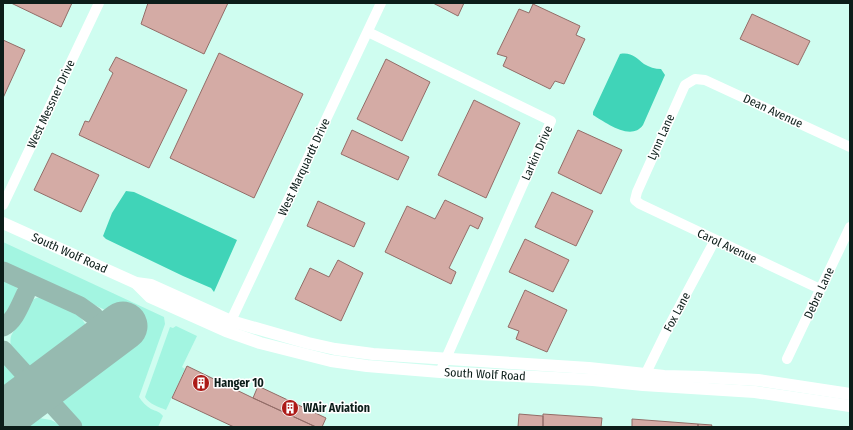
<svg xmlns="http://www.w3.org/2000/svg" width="853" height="430" font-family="'Fira Sans Condensed',sans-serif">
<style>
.green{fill:#a3f5e1}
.water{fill:#40d4b8}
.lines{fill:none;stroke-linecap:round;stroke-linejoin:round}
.taxiway{stroke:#96bab0;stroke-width:19}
.runway{stroke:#96bab0;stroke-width:49}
.building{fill:#d4aba5;stroke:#936d68}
.minor{stroke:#fff;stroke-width:10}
.major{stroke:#fff;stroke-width:12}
.labels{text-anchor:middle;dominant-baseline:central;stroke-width:3;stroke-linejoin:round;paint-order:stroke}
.street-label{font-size:12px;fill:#0c1d19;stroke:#fff}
.poi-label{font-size:12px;font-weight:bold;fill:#0c1d19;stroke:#fff;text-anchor:start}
</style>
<rect width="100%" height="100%" fill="#cffdf0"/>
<path class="green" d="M3 242 164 317 165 324 139 397C142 402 146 406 151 409 156 411 160 412 163 416L158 427H81L56 399 55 395 57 390 130 334 116 315 3 263Z
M3 279C7 281 14 283 17 288 22 295 9 314 3 319Z
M41 297C56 304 102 318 81 341L38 374C24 368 7 353 11 336L29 302 36 298Z
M176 326 197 336 182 367 185 369 166 410C159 407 149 404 145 397L170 327 173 328Z
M3 359C18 376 24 384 3 400Z
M39 418 51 420 64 427H8L26 420Z"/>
<path class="water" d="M620 54C632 52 636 58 644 64 649 67 655 69 661 69L665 75 643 125C631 142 605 122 593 115V112Z
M126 191 134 192 237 240 214 292 211 288 183 276 106 239 103 236 112 213Z"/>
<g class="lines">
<path class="taxiway" d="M3 271 80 306 94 316 97 321 99 329 98 336 85 354
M3 327C15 321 20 305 26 293
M3 350 73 427
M25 375C28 386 26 392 21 402 33 401 42 399 52 404"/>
<path class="runway" d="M3 416 123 326"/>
</g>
<path class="building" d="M11 3H72L61 27Z
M148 3H228L204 54 141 24Z
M433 3H464L458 16Z
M533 4 580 26 576 35 585 39 564 84 555 81 550 89 503 66 507 57 497 54 519 9 529 13Z
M752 14 810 41 798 65 740 39Z
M3 40 25 50 3 98Z
M219 53 303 94 254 198 170 158Z
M116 57 187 90 149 168 79 135 85 121 89 122 113 73 109 70Z
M386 59 430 82 402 141 357 119Z
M474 100 520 123 486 198 438 175Z
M352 130 409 157 398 180 341 154Z
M578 130 622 150 601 194 558 173Z
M52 153 99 175 81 212 34 190Z
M552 192 593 211 576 246 535 227Z
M445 200 483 218 478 229 470 225 449 268 456 272 451 284 385 252 407 206 435 219Z
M318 201 365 223 354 247 307 226Z
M525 239 569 260 553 292 509 272Z
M338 260 363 273 341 321 295 299 310 268 329 277Z
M525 290 567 310 547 352 516 339 519 331 508 327Z
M187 366 253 398 316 427H234L172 398Z
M258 386 326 418 322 427H316L253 398Z
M519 414 543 416V427H518Z
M543 414 602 418 601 427H543Z
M632 419 698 424V427H632Z
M698 424 712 425 711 427H698Z"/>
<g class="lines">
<path class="minor" d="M368 32 551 121 440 372
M3 205 99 3
M820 289 640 204 635 200 637 192 685 85 695 79 705 80 850 147
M228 327 381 3
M787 359 850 227
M644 381 646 373 669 326 715 240"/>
<g class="major">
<path id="s1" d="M3 223 136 283 151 285 231 321 308 343 335 349 373 354 589 368 664 376 703 377 758 380 850 394"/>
<path id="s2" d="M136 283 150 297 226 331 260 343 331 361 367 366 440 372 593 380 643 385 755 392 850 406"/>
</g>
</g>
<defs>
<g id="building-disc" transform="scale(0.9)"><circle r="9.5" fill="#ac1a17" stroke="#fff"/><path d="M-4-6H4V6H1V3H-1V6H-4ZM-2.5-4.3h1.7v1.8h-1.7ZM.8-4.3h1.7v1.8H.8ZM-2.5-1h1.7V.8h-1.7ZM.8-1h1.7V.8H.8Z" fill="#fff"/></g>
</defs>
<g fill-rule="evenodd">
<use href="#building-disc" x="201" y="383"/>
<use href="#building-disc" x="290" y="408"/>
</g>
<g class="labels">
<g class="street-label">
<text transform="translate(51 104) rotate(-65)">West Messner Drive</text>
<text transform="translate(773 111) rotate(25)">Dean Avenue</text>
<text transform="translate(661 137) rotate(-66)">Lynn Lane</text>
<text transform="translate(537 153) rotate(-66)">Larkin Drive</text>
<text transform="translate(304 167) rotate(-65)">West Marquardt Drive</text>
<text transform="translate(727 246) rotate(25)">Carol Avenue</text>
<text stroke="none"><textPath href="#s1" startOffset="73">South Wolf Road</textPath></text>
<text transform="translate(819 293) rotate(-65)">Debra Lane</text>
<text transform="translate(677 312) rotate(-62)">Fox Lane</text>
<text stroke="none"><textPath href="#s2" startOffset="367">South Wolf Road</textPath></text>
</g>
<g class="poi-label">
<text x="214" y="383">Hanger 10</text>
<text x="303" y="408">WAir Aviation</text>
</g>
</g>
<rect width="853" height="430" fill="none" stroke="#0c1d19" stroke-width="8"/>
</svg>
